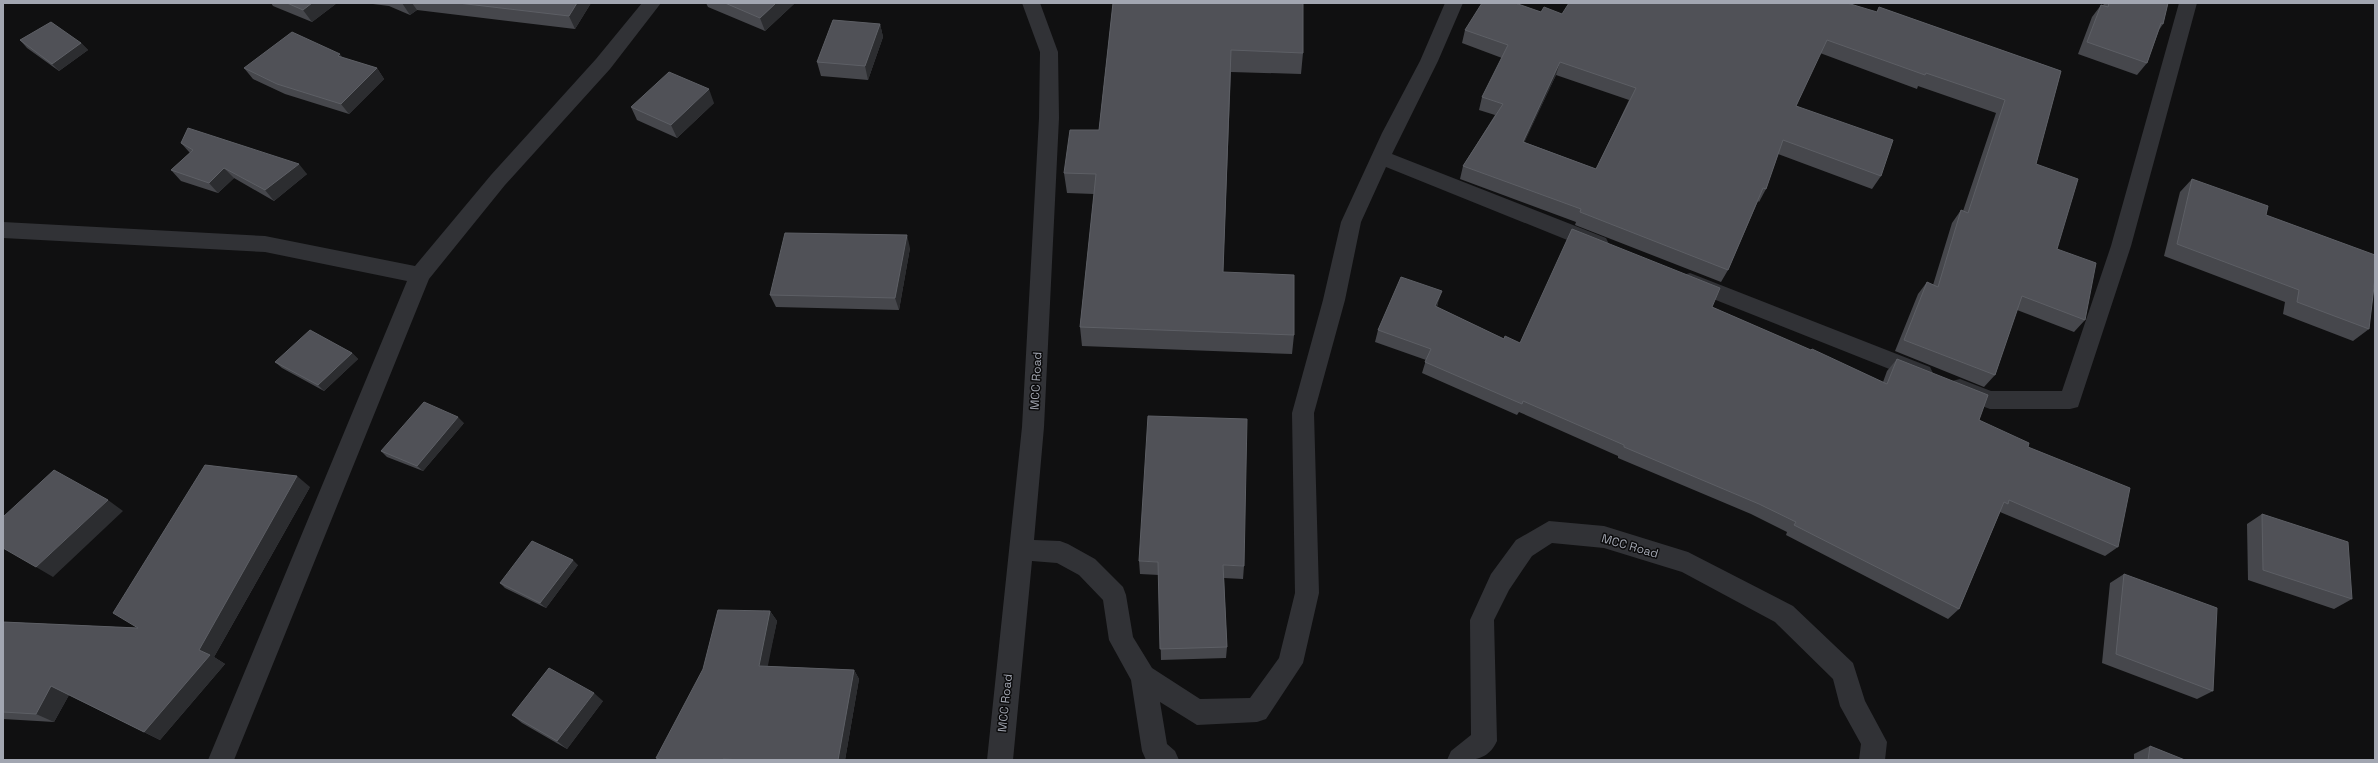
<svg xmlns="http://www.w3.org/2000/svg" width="2378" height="763" font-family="'Space Grotesk',sans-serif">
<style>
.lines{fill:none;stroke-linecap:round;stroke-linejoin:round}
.minor{fill:#313236;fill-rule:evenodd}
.wall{fill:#46474c;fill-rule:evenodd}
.shaded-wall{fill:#2c2d30}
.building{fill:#505157;stroke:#5d5f65;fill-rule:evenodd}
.labels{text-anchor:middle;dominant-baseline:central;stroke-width:3;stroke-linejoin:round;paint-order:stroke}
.street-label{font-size:12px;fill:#a2a6b1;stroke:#0b0b0c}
</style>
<rect width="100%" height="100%" fill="#101011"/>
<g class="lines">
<path class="minor" d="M642 3H661L610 69 505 185 429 279 234 760H208L407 281 265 252 3 238V222L265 236 415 266 491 175 596 59Z
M1022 3H1040L1058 52 1059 118 1044 427 1034 540 1060 541 1068 544 1095 559 1123 587 1126 595 1133 637 1152 668 1200 699 1250 698 1279 658 1295 593 1292 413 1323 300 1341 222 1382 133 1420 61 1445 3H1463L1438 61 1392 154 1606 238 1609 244 1606 250 1599 252 1592 250 1386 167 1361 222 1345 300 1314 413 1319 593 1303 663 1266 719 1257 722 1197 725 1160 702 1167 744 1175 751 1179 760H1146L1142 751 1131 680 1109 640 1103 600 1079 575 1057 563 1032 561 1013 760H987L1022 427 1039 118 1040 52Z
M2179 3H2197L2131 246 2078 407 2070 409H1990L1952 395 1949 388 1952 381 1960 379 1991 391H2062L2111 246Z
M1690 273 1930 367 1933 373 1930 379 1922 382 1683 287 1680 281 1683 275Z
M1549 521 1604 526 1688 552 1793 606 1853 663 1865 701 1887 742 1885 760H1859L1861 744 1840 706 1833 679 1775 622 1682 572 1604 548 1552 543 1532 556 1509 590 1494 620 1497 741C1487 763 1469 760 1447 760L1451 751 1471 735 1470 620 1491 574 1516 540Z"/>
</g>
<path class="wall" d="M271 3H337L312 22 273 6Z
M365 3H591L575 29 417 10 410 15 389 6Z
M706 3H795L765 31 708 7Z
M1113 3 1303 53 1301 74 1231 72 1223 272 1294 335 1292 354 1082 346 1080 327 1094 194 1067 193 1064 173 1099 130Z
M2104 3H2168L2163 24 2159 30 2147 63 2137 75 2078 54 2092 17 2101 5 2103 6Z
M1879 7 2061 71 2036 164 2057 249 2085 320 2074 332 2017 310 1995 375 1984 387 1895 351 1918 294 1927 282 1933 285 1952 223 1961 210 1963 211 1996 113 1918 86 1917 89 1820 53 1796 106 1881 176 1872 189 1778 154 1766 189 1759 202 1758 201 1728 270 1721 282 1575 225 1576 222 1460 179 1463 166 1495 115 1479 110 1482 97 1502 58 1462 43 1465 30 1541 12 1562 14 1877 12ZM1556 75 1629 100 1596 169 1524 142Z
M880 24 883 37 868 80 821 76 817 62Z
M20 40 81 43 88 50 59 71 27 48Z
M343 58 377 68 384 79 349 114 285 94 253 79 244 68Z
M714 103 677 138 637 120 631 107Z
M181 143 307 174 274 201 234 178 218 193 181 181 171 170 190 153Z
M2192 179 2266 215 2369 329 2353 341 2283 314 2285 302 2164 256 2180 192Z
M910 248 899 310 776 307 770 295Z
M1438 303 1437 307 1504 339 1520 343 1712 307 1883 382 1887 371 1897 359 1979 420 2028 447 2118 547 2105 556 2000 512 1959 609 1948 619 1786 535 1787 532 1751 514 1618 458V456L1519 412 1517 415 1422 373 1426 360 1375 342 1378 330Z
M352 353 358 359 324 391 282 368 275 362Z
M464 423 423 471 387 457 381 451Z
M310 487 214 657 225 664 160 740 69 695 54 722 3 719V622L138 628Z
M2262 514 2352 599 2334 609 2248 580 2247 524Z
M1139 561 1244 566 1243 579 1224 578 1227 647 1226 658 1161 660 1159 575 1140 574Z
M578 565 546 608 505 588 500 583Z
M2124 574 2213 691 2197 699 2102 663 2110 583Z
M770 611 777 621 767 666 854 670 859 679 845 760H658L656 758Z
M603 701 567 749 522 723 512 715Z
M2150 746 2185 760H2134V754Z"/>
<path class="shaded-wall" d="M312 3H337L312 22 303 10Z
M402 3H412L417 10 410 15Z
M577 3H591L575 29 569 16Z
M776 3H795L765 31 760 18Z
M880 24 883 37 868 80 865 66Z
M81 43 88 50 59 71 52 64Z
M340 54 348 64 338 56Z
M1560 62 1556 75 1519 154 1523 142Z
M377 68 384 79 349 114 341 104Z
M709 89 714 103 677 138 671 125Z
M299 164 307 174 274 201 265 190Z
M224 168 234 178 218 193 209 183Z
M907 235 910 248 899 310 895 298Z
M1442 291 1438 303 1432 318 1435 306Z
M352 353 358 359 324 391 318 385Z
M458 417 464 423 423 471 417 466Z
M297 476 310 487 214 657 225 664 160 740 144 732Z
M108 500 123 511 53 577 36 567Z
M573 560 578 565 546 608 540 603Z
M770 611 777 621 766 675 759 666Z
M854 670 859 679 845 760H838Z
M51 686 69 695 54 722 36 714Z
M594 693 603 701 567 749 557 741Z"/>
<path class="building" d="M287 3H312L303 10Z
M458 3H577L569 16Z
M725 3H776L760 18Z
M1113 3H1303V53L1231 50 1223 272 1294 275V335L1080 327 1096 174 1064 173 1070 130H1099Z
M1482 3H1515L1541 12 1544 7 1562 14 1569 3H1847L1877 12 1879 7 2061 71 2036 164 2078 179 2057 249 2096 263 2085 320 2022 296 1995 375 1904 340 1927 282 1938 287 1961 210 1968 213 2005 100 1926 73 1925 75 1827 40 1796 106 1893 140 1881 176 1783 140 1766 189 1763 188 1728 270 1580 212 1581 209 1463 166 1503 104 1482 97 1508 45 1465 30ZM1560 62 1636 88 1596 169 1523 142Z
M2109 3H2168L2163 24 2161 23 2147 63 2087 42 2101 5 2108 7Z
M833 20 880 24 865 66 817 62Z
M51 22 81 43 52 64 20 40Z
M292 32 340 54 338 56 377 68 341 104 277 84 244 68Z
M669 72 709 89 671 125 631 107Z
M188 128 299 164 265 190 224 168 209 183 171 170 193 150 181 143Z
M2192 179 2268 206 2266 215 2375 255V278L2369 329 2297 302 2299 290 2177 244Z
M1572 229 1720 288 1712 307 1811 350 1812 349 1887 384 1897 359 1988 395 1979 420 2029 443 2028 447 2130 488 2118 547 2009 500 2008 504 2004 502 1959 609 1794 525 1796 522 1759 504 1624 447V445L1523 401 1522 404 1425 362 1431 349 1378 330 1401 277 1442 291 1435 306 1504 339 1505 336 1520 343Z
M785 233 907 235 895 298 770 295Z
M310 330 352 353 318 385 275 362Z
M424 402 458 417 417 466 381 451Z
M1148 416 1247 419 1244 566 1223 565 1227 647 1160 649 1158 562 1139 561Z
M205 465 297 476 199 650 210 655 144 732 51 686 36 714 3 712V622L138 628 113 613Z
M54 470 108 500 36 567 3 548V517Z
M2262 514 2348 542 2352 599 2263 570Z
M532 541 573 560 540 603 500 583Z
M2124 574 2217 608 2213 691 2116 654Z
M718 610 770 611 759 666 854 670 838 760H745L723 759V760H662L656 758 703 669Z
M549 668 594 693 557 741 512 715Z
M2150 746 2185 760H2148Z"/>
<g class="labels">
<g class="street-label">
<text transform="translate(1036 381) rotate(-87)">MCC Road</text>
<text transform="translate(1630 546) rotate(16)">MCC Road</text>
<text transform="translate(1005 703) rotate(-84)">MCC Road</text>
</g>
</g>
<rect width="2378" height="763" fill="none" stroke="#a2a6b1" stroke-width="8"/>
</svg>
